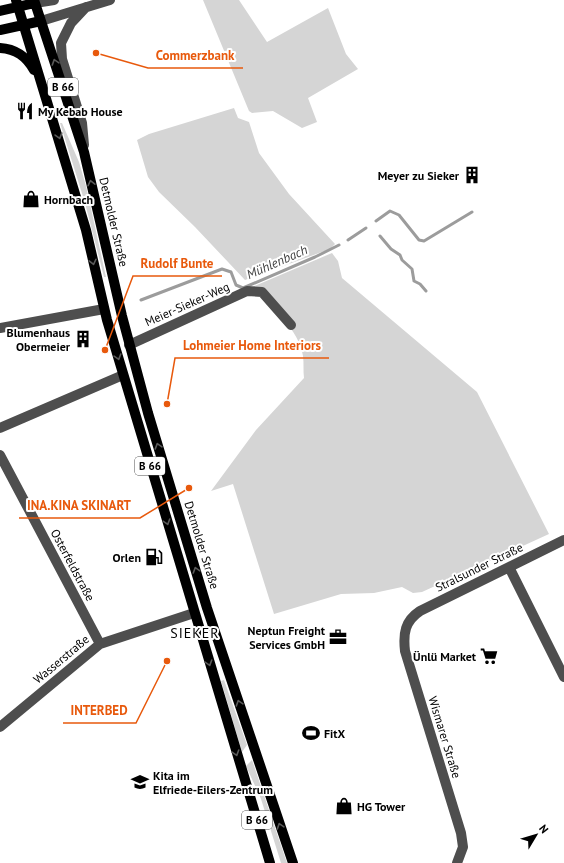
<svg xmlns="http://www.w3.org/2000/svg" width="564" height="863" font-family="'PT Sans',sans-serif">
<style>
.green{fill:#d5d5d5}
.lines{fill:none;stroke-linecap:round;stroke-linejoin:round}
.stream{stroke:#9c9c9c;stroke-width:3}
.minor{stroke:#4e4e4e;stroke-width:10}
.major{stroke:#000;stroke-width:10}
.oneway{stroke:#595959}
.labels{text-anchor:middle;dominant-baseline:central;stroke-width:4;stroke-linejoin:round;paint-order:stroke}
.shield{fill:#fff;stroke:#4c4c4c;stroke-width:1}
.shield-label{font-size:11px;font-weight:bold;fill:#000}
.poi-label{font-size:12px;font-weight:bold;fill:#000;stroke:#fff;text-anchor:start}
.street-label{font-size:12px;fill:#000;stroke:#fff}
.water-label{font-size:13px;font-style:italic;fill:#3d3d3d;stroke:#fff}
.quarter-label{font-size:14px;letter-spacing:1px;fill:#000;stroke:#fff}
.leader{fill:none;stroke:#e8590c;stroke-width:1.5}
.callout-dot{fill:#e8590c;stroke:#fff;stroke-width:1.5}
.callout-label{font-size:13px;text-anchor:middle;font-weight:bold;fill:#e8590c;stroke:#fff;stroke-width:4;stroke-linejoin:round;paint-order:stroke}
</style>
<rect width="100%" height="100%" fill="#fff"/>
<path class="green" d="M203 0H239L267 42 328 8 346 54 358 69 308 98 317 122 302 128 273 111 252 113 249 111Z
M234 108 238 118 249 122 259 153 289 194 335 244 330 249 245 280 195 227 159 192 148 177 137 140 149 134Z
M60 123H62L79 162 86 186 106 277H104L85 203Z
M332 253 338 261 342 278 477 392 549 534 422 592 413 593 402 587 374 593 341 594 274 614 233 484 211 491 256 430 304 378C303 371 304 363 303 356 299 328 270 307 252 287Z
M224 680 247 745 242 752 221 681Z
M252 760 287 863H281L261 799 246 766Z"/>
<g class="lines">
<path class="stream" d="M376 221 390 211 399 215 419 240 424 241 472 212
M380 236 391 249 400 255 402 260 412 269 414 281 420 284 426 291
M348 240 366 228
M141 300 222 269 231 272 236 285 243 288 315 257 339 245"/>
<path class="minor" d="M35 3 54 0
M41 21 110 0
M84 145 82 123 62 59 61 43 71 23 86 7
M0 328 104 309
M129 345 247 291 262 292 291 325
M0 428 123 375
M0 455 100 644
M509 567 564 677
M0 727 100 644 194 613
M457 863 463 847 461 833 405 651C403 633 405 621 420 611L564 540"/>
<path class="major" d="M16 0 86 230 107 320 270 863
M34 0 84 152 122 316 148 413 207 608 293 863
M0 11 35 3
M0 30 41 21
M0 48C16 49 26 56 34 70"/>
</g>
<defs><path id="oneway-chevron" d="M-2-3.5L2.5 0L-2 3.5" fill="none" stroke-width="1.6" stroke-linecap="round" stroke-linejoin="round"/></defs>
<g class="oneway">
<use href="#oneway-chevron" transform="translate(55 62) rotate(-108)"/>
<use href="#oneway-chevron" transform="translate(59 136) rotate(74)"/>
<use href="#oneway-chevron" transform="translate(91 183) rotate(-103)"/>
<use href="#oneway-chevron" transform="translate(93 262) rotate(77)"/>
<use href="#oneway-chevron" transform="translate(118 357) rotate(73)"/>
<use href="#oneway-chevron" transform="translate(158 446) rotate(-107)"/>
<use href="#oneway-chevron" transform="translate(167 522) rotate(73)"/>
<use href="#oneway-chevron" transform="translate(196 570) rotate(-107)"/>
<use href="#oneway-chevron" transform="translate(209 663) rotate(73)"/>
<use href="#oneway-chevron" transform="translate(239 703) rotate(-108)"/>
<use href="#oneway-chevron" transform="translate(236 753) rotate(73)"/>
<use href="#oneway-chevron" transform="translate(280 826) rotate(-108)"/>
</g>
<defs>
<g id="restaurant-bare" transform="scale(1.38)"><path d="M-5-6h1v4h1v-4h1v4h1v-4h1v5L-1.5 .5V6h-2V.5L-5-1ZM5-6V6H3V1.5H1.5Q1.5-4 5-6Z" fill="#000" stroke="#fff" stroke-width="2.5" paint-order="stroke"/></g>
<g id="building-bare" transform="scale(1.38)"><path d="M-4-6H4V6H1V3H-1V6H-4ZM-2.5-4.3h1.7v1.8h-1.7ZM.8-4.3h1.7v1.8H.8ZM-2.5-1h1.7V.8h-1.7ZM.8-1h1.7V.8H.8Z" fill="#000" stroke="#fff" stroke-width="2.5" paint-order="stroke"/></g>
<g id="shop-bare" transform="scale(1.38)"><path d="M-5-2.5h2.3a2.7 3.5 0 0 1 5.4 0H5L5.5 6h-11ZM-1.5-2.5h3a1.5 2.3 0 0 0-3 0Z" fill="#000" stroke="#fff" stroke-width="2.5" paint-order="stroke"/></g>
<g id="fuel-bare" transform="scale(1.38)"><path d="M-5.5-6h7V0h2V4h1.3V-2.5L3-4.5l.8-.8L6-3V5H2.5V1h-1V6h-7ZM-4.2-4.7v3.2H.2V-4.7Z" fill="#000" stroke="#fff" stroke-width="2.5" paint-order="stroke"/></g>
<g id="office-bare" transform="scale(1.38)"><path d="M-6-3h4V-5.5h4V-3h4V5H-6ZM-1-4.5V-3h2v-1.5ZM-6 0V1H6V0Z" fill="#000" stroke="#fff" stroke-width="2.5" paint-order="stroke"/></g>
<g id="supermarket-bare" transform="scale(1.38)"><path d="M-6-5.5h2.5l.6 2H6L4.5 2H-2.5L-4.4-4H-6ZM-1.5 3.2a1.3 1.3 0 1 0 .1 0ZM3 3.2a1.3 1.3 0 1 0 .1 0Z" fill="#000" stroke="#fff" stroke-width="2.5" paint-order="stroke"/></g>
<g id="stadium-bare" transform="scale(1.38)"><path d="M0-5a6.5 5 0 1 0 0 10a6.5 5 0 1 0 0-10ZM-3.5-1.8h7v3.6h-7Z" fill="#000" stroke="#fff" stroke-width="2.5" paint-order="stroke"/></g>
<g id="school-bare" transform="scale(1.38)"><path d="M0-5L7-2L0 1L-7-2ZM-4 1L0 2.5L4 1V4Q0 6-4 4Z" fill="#000" stroke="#fff" stroke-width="2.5" paint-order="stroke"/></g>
</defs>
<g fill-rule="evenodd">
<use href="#restaurant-bare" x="25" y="111"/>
<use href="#building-bare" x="472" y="175"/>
<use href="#shop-bare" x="31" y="199"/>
<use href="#building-bare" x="83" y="339"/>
<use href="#fuel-bare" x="154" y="557"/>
<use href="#office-bare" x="338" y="637"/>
<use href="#supermarket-bare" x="489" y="656"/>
<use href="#stadium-bare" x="311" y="733"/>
<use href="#school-bare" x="140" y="782"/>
<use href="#shop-bare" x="344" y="806"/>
</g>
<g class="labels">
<g class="shield">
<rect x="48" y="78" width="30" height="18" rx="3"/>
<rect x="135" y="457" width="30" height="18" rx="3"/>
<rect x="242" y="811" width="30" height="18" rx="3"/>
</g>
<g class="shield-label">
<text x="63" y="87">B 66</text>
<text x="150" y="466">B 66</text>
<text x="257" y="820">B 66</text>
</g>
<g class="poi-label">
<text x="38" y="111">My Kebab House</text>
<text x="459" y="175" text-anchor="end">Meyer zu Sieker</text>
<text x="44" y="199">Hornbach</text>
<text x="70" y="332" text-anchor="end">Blumenhaus<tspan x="70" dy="14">Obermeier</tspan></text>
<text x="141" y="557" text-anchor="end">Orlen</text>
<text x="325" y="630" text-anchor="end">Neptun Freight<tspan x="325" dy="14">Services GmbH</tspan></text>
<text x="476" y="656" text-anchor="end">Ünlü Market</text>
<text x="324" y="733">FitX</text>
<text x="153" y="775">Kita im<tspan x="153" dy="14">Elfriede-Eilers-Zentrum</tspan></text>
<text x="357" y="806">HG Tower</text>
</g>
<g class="street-label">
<text transform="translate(114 222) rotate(77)">Detmolder Straße</text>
<text transform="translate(187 304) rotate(-24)">Meier-Sieker-Weg</text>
<text transform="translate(202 545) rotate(73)">Detmolder Straße</text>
<text transform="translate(73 565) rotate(62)">Osterfeldstraße</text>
<text transform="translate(479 567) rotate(-26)">Stralsunder Straße</text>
<text transform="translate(61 659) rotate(-40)">Wasserstraße</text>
<text transform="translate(445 737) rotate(73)">Wismarer Straße</text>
</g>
<g class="water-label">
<text transform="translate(277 262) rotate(-24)">Mühlenbach</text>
</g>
<g class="quarter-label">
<text x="195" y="633">SIEKER</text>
</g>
</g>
<path class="leader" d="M96 53L148 68H243M105 350L133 276H222M167 404L175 358H329M189 488L140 518H19M167 661L136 723H63"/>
<g class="callout-dot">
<circle cx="96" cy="53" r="4"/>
<circle cx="105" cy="350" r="4"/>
<circle cx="167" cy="404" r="4"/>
<circle cx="189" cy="488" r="4"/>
<circle cx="167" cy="661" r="4"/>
</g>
<g class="callout-label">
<text x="195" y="60">Commerzbank</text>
<text x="177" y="268">Rudolf Bunte</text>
<text x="252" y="350">Lohmeier Home Interiors</text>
<text x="79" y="510">INA.KINA SKINART</text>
<text x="99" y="715">INTERBED</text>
</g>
<g transform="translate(536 835) rotate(52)" stroke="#ffffff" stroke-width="3" paint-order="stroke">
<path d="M0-3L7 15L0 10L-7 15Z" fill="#000000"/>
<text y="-6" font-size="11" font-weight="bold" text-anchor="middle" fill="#000000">N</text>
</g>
</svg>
